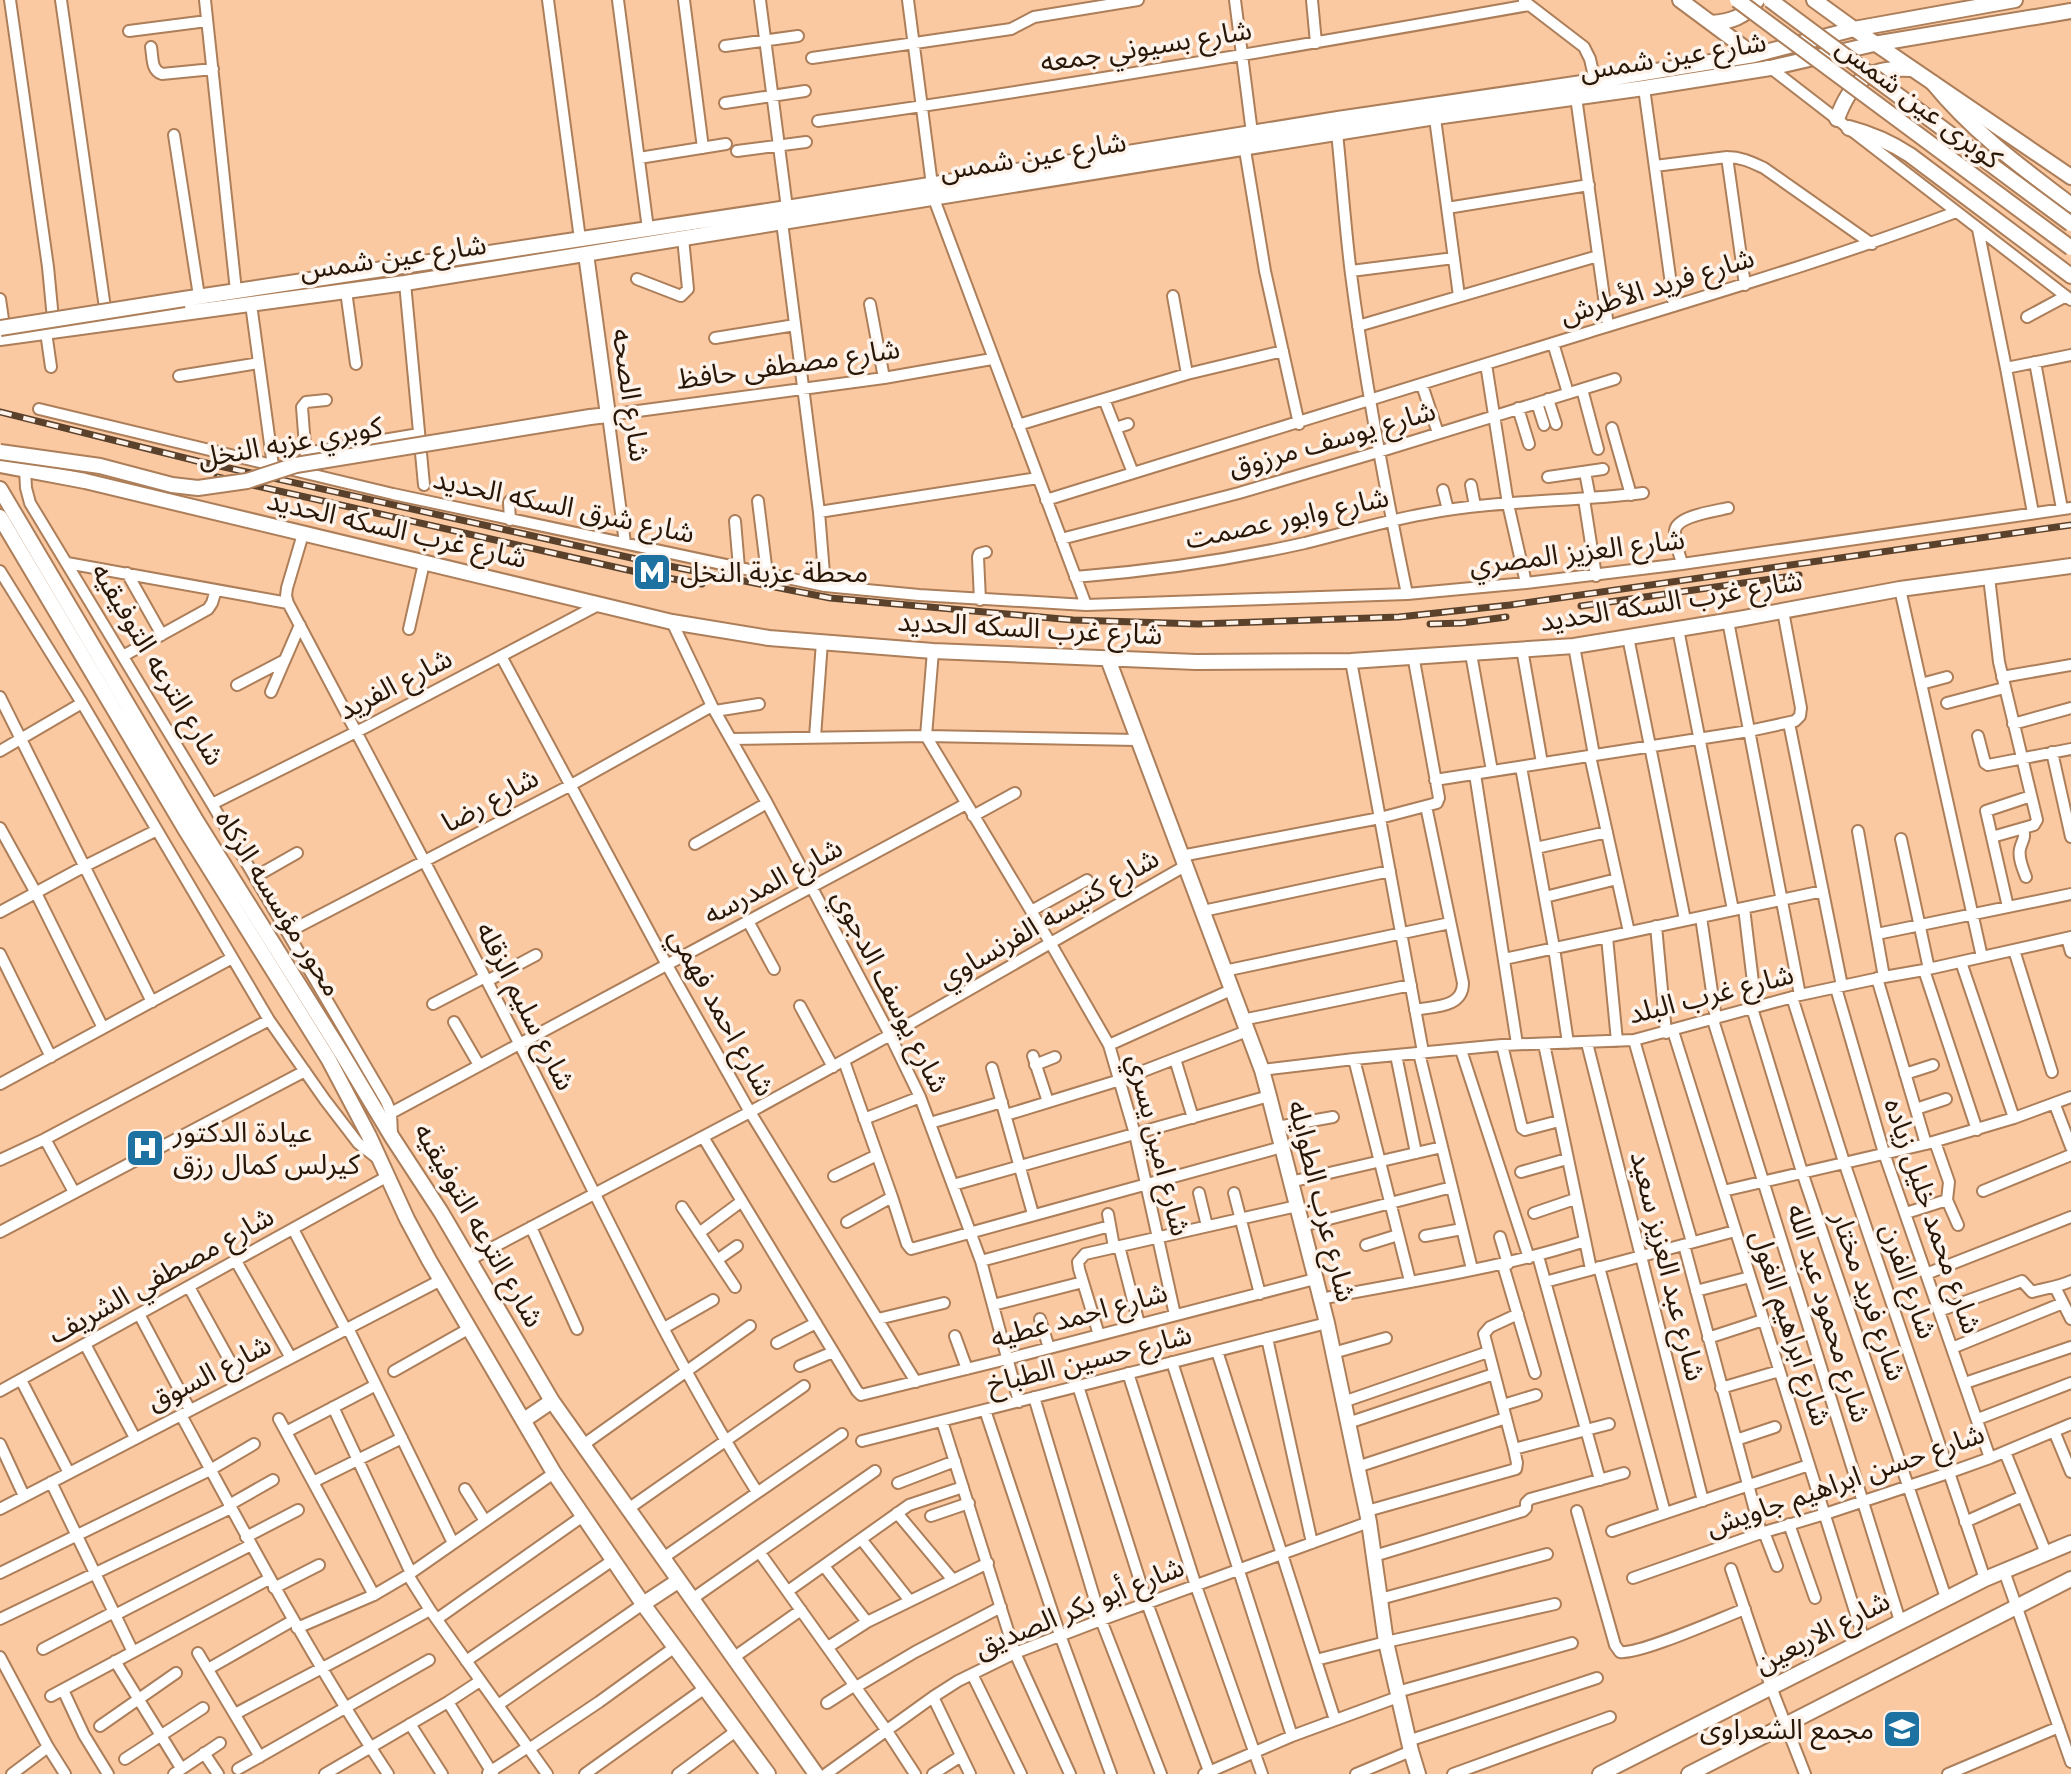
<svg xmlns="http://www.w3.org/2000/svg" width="2071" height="1774" font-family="'Fira Sans','Noto Sans Arabic',sans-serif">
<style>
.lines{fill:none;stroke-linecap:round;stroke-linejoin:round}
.minor-casing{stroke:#ac7e59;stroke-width:14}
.tertiary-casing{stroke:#ac7e59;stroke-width:18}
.secondary-casing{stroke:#ac7e59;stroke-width:18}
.minor{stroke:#fff;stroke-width:10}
.tertiary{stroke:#fff;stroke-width:14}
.secondary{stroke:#fff;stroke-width:14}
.rail-casing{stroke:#5a412c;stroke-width:7}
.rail{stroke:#fdf3eb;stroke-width:4;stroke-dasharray:12;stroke-linecap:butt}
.secondary-bridge-casing{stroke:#ac7e59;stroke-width:18;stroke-linecap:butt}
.secondary-bridge{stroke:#fff;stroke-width:14}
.labels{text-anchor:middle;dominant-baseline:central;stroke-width:7;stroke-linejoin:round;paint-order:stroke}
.street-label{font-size:28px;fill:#281607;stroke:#fdf3eb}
.poi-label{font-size:28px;fill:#281607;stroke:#fdf3eb;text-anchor:start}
</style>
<rect width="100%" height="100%" fill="#fac9a2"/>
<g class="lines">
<g class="minor-casing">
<path id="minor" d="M10 0 48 267 53 319
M61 0 106 315
M205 0 236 291
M548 0 580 239
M618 0 648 229
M684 0 703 148
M760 0 787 208
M908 0 932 185
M1235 0 1252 133
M1312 0 1316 43
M1524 1 1584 47 1590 59 1595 81
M129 31 207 21
M725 46 798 36
M151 47C153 58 151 70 162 74L213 69
M812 58 1011 29 1034 17 1138 0
M1768 66 2071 300
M1644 88 1674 306
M1576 97 1608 326
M725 103 805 91
M1434 111 1459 296
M818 121C1056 88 1292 47 1529 5
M1337 133C1342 180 1345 227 1351 274 1365 382 1385 488 1407 594
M174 135 199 296
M1244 144 1265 271 1299 424
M737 151 806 142
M1727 157 1745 285
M639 158 726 144
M1655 166 1727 157C1741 157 1751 162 1764 168L1872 244
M934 199 1086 605
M1447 208 1589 185
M782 222 819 512 825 586
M1978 229 2006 368 2033 513
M1351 271 1454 258
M637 279 681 296 688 289 683 238
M405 283 424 485
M346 291 356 364
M1173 296 1187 374
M0 299 5 333
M251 304 273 466
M870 304 884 378
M2027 317 2066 296
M1358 326 1598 256
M46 332 51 367
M715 338 795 325
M1553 343 1568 393
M2035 362 2062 509
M1486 364 1508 504 1526 583
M2006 368 2071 355
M179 376 259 363
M1422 385 1438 433
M1582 389 1598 449
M1104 399 1133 473
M1548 399 1556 424
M1537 403 1544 425
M1518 408 1529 444
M39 409 393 494 825 586 919 595 1086 605 1407 594 1526 583 1682 564 2071 508
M1018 425 1187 374 1283 351
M1116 428 1128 424
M1612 428 1631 495
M306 453 419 434
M306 459 302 407 306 402 326 400
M25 469 26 488 30 503 212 804 386 1101 391 1113 392 1135
M1585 472 1590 498
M1548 477 1603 469
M1471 485 1475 506
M1443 490 1448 510
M1584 499 1596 576
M1046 500C1227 445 1408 389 1589 332 1712 294 1835 258 1956 212
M758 501 767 574
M819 512 1038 478
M510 520 509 502 511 500 527 499
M735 521 739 568
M303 534 287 588 286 596 288 603C365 749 443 895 519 1043 596 1193 667 1349 757 1492
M1061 539 1239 493 1378 452 1615 379
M625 543 608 415 884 378 992 359
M67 563 288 603
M1682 564C1680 555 1674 541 1675 531 1676 516 1715 511 1728 508
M0 571 82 703 269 1020 325 1100 358 1143 377 1158
M127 573 162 635
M1075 577C1153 571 1229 560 1305 543 1345 533 1384 521 1424 514 1496 500 1570 502 1643 493
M1989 577 1999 662 2037 820 2034 825 1992 837
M1900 589 1982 957
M980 600 978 557 979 554 986 552
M1728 621 1800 995
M672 622 712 706 767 803 890 1035 920 1097 981 1261 1019 1402
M409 629 424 563
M1678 629 1733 910
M1628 637 1685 920
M1574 646 1594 755
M1522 649 1542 763
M933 651 926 736 1051 944 1109 1045 1135 1134 1175 1315
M1471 654 1492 771
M123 656 208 609 212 603 216 590
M501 656 667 965 750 1112 916 1382
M1351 661 1423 1052
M2002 677 2071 665
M1921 684 1947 677
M237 685 285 660
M271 692 300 625
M0 697 152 1002
M1947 703 2004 688
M715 711 759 704
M1789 723 1842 986
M2013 724 2071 708
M1978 736 1985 763 1988 765 2071 749
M815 737 822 642
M731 739 926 736 1137 740
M0 751 82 703
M2052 752 2071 837
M1590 756 1629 932
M1521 767 1554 948 1568 1043
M1475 774 1517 1044
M1435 780 1749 731 1795 721 1800 716 1801 708 1783 611
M212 804 366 727 600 604
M973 816 1015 793
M0 828 36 893 103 1028
M2023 828C2026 839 2022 840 2020 849 2018 858 2023 869 2026 877
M1858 831 1884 977
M1901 839 1929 969
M695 844 767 803
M1536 848 1607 832
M1181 856 1380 818 1437 803 1439 798 1413 655
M255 877 297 853
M1545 897 1617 879
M2008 907 1986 811 2031 796
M1744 908 1756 1007
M1031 911 1087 880
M1203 911 1390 871
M0 912 85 866 157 830
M1701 917 1716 1019
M748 921 774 969
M1656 926 1666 1033
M288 932 571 785 712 706
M1877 934 2071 894
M1607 937 1617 1041
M2067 938 2071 952
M2014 950 2052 1072
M0 954 51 1057
M1504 959 1823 891
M1961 962 2014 1118
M1924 970 1977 1130
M1224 971 1450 923
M1877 978 1926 1144
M487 981 536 955
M1836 988 1884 1153 1990 1458
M1792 997 1844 1162 1985 1579
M433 1004 485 977
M800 1006 833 1067
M1752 1008 1802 1172 1946 1598
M1415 1010C1434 1006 1463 1008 1463 983L1426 806
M1242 1020 1411 985
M1713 1020 1900 1621
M454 1022 479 1065
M1673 1031 1864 1640
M1634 1040 1692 1242
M1587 1043 1703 1501
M1544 1044 1591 1269
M1109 1045 1231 990
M1502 1045 1522 1128 1525 1130 1559 1121
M1461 1050 1529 1258
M1419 1053 1472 1269
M1396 1055 1416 1153
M1033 1056 1048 1102
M1175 1059 1193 1118
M1354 1059 1410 1281
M844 1061 892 1197 907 1244 911 1249 1282 1147
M1035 1065 1055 1057
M992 1068 1033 1214
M1262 1070 1354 1059 1502 1045 1634 1040 1800 995 1884 977 1924 970 2071 937
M1905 1074 1933 1065
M0 1084 232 958
M2055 1105 2071 1147
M1916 1109 1946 1099
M391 1113 966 804
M1006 1115 1120 1080 1247 1031
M864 1119 920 1097
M930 1123 1002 1102
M1277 1127 1333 1117
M703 1137 857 1391 861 1395 1007 1359 1315 1279
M45 1139 74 1192
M1935 1142 1949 1182 1947 1200 1958 1225
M0 1160 45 1139 269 1020
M1521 1172 1567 1159
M834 1176 877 1155
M1290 1182 1442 1147
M953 1185 1269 1096
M1723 1191 1926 1144 2014 1118 2071 1097
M1983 1191 2071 1155
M1199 1193 1207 1226
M1234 1193 1260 1294
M682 1207 735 1287
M1534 1213 1575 1199
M1906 1213 1947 1200
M1108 1214 1114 1247
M847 1222 892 1197
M1302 1226 1452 1187
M531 1227 577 1329
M293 1229 346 1330
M0 1232 305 1071
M699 1233 742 1201
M1425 1236 1462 1229
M1500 1237 1508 1264
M1366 1245 1398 1235
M1684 1245 1761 1533
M1119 1246 1139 1324
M1538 1256 1600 1480
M469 1260 750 1112 890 1035 1185 866
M717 1260 737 1246
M236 1261 291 1358
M981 1261 1110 1226
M1503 1265 1535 1373
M1599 1267 1665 1513
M1926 1274 2071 1217
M1545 1282 1735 1231
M189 1287 242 1383
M2055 1287 2071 1319
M1696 1291 1750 1277
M1320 1299C1409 1281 1499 1269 1585 1241
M993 1305 1083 1282
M1939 1311 2022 1281 2032 1292C2045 1288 2058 1287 2071 1281
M139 1314 190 1410
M878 1319 944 1303
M1040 1319 1049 1348
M348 1328 453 1543
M664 1328 713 1300
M1099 1335 1079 1269 1078 1262 1085 1254 1297 1206
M955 1336 967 1369
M1267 1338 1312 1543
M1708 1338 1763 1320
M777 1343 816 1323
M85 1344 135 1438
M1952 1348 2063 1303
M1217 1351 1335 1720
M1333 1353 1386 1338
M1172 1362 1292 1736
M800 1366 833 1352
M394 1371 470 1328
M1128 1373 1196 1586 1262 1774
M21 1380 69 1473
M1965 1383 2071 1347
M1078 1386 1147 1603 1209 1771
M1721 1388 1779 1371
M0 1391 388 1176
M1034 1397 1101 1620 1161 1774
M1343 1402 1488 1352
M1503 1405 1536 1395
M333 1407 411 1573
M985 1410 1060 1635 1111 1774
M181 1415C247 1537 311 1658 388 1774
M279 1419 374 1595
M1978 1419 2071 1383
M942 1421 1015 1653 1070 1774
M1348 1423 1494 1374
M2054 1431 2071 1472
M286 1432 376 1385
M1736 1440 1775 1427
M862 1441 1327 1323
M0 1444 24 1496
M583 1445 750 1326
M1514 1449 1609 1424
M2005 1452 2046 1553
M1357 1467 1506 1418
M51 1482 133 1652
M313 1482 402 1438
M898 1483 955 1461
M465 1489 485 1521
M229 1505 273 1480
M0 1509 441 1280
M628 1509 804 1386
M1367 1511 1516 1469 1517 1463 1514 1449 1484 1334 1490 1327 1518 1314
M1577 1511 1615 1645 1620 1652C1639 1655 1721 1618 1745 1609
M897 1513 953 1580
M931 1516 969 1503
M1965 1522 2023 1496
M1789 1524 1815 1598
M1612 1531 1809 1465
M1764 1532 1777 1566
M246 1537 298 1510
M861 1539 910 1601
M760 1553 887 1731 915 1774
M1374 1556 1523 1511 1526 1508V1503L1530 1499 1624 1473
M663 1558 842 1434
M824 1566 867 1622
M1731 1569 1771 1687 1805 1774
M2004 1571 2071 1762
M0 1573 210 1470 254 1444
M408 1575 430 1610 547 1774
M1633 1578 1761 1533 1825 1514 1948 1473 1990 1458 2071 1424
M274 1588 319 1565
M788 1591 909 1505 963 1487
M692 1599 875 1471
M1380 1599 1547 1554
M115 1615 251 1545
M0 1619 231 1508
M437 1619 583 1516
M297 1628 374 1595 408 1575 554 1473
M828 1647 867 1622 988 1563
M43 1649 114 1612
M198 1653 260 1757
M0 1657 48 1747 65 1774
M733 1658 801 1610
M1316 1660 1386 1642 1555 1604
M115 1661 181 1768
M466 1661 613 1560
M208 1669 292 1621
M972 1674 1021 1774
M856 1687 915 1652 1001 1607
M63 1690 84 1735 108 1774
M1397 1692 1572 1643
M51 1696 269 1579
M933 1697 970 1774
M448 1702 493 1774
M827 1703 855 1685
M498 1705 643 1604
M235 1714C300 1679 366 1646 430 1610
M410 1724 442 1774
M100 1726 176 1673
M1408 1741 1597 1678
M529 1749 599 1702 675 1647
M204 1753 218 1774
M125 1759 203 1708
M238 1769 429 1660
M488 1773 528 1747
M12 1774 48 1747
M174 1774 220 1743
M325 1774 448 1702 480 1681
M585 1774 705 1688
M678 1774 736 1731
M826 1774 933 1697 958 1681 1015 1653 1101 1620 1369 1522
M933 1774 961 1756
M1204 1774 1292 1736 1398 1697
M1356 1774 1411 1751
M1453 1774 1610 1717
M1948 1774 2059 1727"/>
</g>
<g class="tertiary-casing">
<path id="tertiary" d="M1854 29 2071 177
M1837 119C1851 80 1869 67 1910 69
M0 465 85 481 672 622 769 638 933 651 1196 662 1351 661 1574 646 1739 619 1900 589 2071 566
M1108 659 1262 1070 1269 1096 1327 1323 1369 1522 1386 1642 1411 1751 1418 1774
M1600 1774 1985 1579 2071 1543
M1689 1774 2071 1579"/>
</g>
<g class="secondary-casing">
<path id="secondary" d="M1680 0 1754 55
M1814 0 1854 29
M1711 23C1730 22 1746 17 1757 0
M1933 83C1973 132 2021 167 2071 205
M1849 128C1872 134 1890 142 1910 155L2071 276
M586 254 608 415 590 417
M184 299 787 208 1338 119 1595 81 1754 55 1854 29 2015 0
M0 338 405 283 1435 117 1644 88 1770 68 1874 44 2071 11
M0 489 197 822 341 1052 392 1137 441 1212 552 1401 816 1774
M0 517 185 829 329 1060 369 1136 407 1219 429 1260 554 1473 643 1604 768 1774
M524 1420 552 1401
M643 1604 678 1581"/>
</g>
<use href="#minor" class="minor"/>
<use href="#tertiary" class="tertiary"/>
<use href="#secondary" class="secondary"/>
<g class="rail-casing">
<path id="rail" d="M0 412 197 461 654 563 830 598 1073 620 1198 624 1399 617 1510 605 2071 525
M217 477 650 575 702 584
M1581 606 1799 575
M1430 624 1462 623 1506 617"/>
</g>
<use href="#rail" class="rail"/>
<g class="secondary-bridge-casing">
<path id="secondary-bridge" d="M1737 0 2071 248
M1770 0 2071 224
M0 328 184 299
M0 452 100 466 172 485 198 488 247 481 296 465 590 417"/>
</g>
<use href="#secondary-bridge" class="secondary-bridge"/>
</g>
<defs>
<g id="metro-square" transform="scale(2)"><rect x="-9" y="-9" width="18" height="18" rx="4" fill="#1d72a2" stroke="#fdf3eb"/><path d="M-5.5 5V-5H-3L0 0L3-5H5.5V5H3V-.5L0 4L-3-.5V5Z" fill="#fff"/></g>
<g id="hospital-square" transform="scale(2)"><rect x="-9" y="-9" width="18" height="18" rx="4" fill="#1d72a2" stroke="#fdf3eb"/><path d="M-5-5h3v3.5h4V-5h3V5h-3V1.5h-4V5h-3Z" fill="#fff"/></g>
<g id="school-square" transform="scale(2)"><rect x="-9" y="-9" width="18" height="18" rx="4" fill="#1d72a2" stroke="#fdf3eb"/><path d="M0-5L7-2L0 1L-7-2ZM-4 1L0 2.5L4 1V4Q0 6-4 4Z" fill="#fff"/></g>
</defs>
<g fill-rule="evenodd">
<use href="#metro-square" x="652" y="572"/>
<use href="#hospital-square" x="145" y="1148"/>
<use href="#school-square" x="1902" y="1729"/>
</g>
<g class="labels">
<g class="street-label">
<text transform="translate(1146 46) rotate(-9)">شارع بسيوني جمعه</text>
<text transform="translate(1673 56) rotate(-9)">شارع عين شمس</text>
<text transform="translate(1919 103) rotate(37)">كوبرى عين شمس</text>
<text transform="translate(1033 156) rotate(-9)">شارع عين شمس</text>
<text transform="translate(393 257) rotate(-8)">شارع عين شمس</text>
<text transform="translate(1657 286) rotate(-17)">شارع فريد الأطرش</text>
<text transform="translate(788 364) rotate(-8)">شارع مصطفى حافظ</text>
<text transform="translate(631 395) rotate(82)">شارع الصحه</text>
<text transform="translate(1332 439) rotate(-16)">شارع يوسف مرزوق</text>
<text transform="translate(290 442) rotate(-10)">كوبري عزبه النخل</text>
<text transform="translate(564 506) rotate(12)">شارع شرق السكه الحديد</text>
<text transform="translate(1287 518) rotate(-12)">شارع وابور عصمت</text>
<text transform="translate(397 529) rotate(13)">شارع غرب السكه الحديد</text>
<text transform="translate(1577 552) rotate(-7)">شارع العزيز المصري</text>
<text transform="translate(1671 601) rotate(-9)">شارع غرب السكه الحديد</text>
<text transform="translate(1030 628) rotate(3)">شارع غرب السكه الحديد</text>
<text transform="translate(158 664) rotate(59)">شارع الترعه التوفيقيه</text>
<text transform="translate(395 684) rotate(-27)">شارع الفريد</text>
<text transform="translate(490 800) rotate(-28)">شارع رضا</text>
<text transform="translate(773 881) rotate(-28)">شارع المدرسه</text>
<text transform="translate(279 903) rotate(58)">محور مؤسسه الزكاه</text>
<text transform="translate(1048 918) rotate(-30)">شارع كنيسه الفرنساوي</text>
<text transform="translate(891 991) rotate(63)">شارع يوسف الدجوي</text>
<text transform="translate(1711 994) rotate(-14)">شارع غرب البلد</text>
<text transform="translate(526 1006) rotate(63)">شارع سليم الزقله</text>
<text transform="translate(722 1012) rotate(61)">شارع احمد فهمي</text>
<text transform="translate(1159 1145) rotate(76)">شارع امين يسري</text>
<text transform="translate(1322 1201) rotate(76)">شارع عرب الطوايله</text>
<text transform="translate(1933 1216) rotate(71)">شارع محمد خليل زياده</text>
<text transform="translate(479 1225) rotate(60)">شارع الترعه التوفيقيه</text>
<text transform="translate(1668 1266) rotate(76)">شارع عبد العزيز سعيد</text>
<text transform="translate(161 1275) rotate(-29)">شارع مصطفي الشريف</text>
<text transform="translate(1909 1281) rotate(71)">شارع الفرن</text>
<text transform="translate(1869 1296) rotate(71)">شارع فريد مختار</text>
<text transform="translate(1829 1313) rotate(73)">شارع محمود عبد الله</text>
<text transform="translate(1079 1315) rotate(-15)">شارع احمد عطيه</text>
<text transform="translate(1791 1328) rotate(72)">شارع ابراهيم الغول</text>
<text transform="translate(1089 1359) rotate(-14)">شارع حسين الطباخ</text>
<text transform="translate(209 1373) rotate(-27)">شارع السوق</text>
<text transform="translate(1845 1480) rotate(-19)">شارع حسن ابراهيم جاويش</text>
<text transform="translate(1079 1607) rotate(-22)">شارع أبو بكر الصديق</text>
<text transform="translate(1822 1632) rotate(-27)">شارع الاربعين</text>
</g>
<g class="poi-label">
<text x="680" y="572">محطة عزبة النخل</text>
<text x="173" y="1132">عيادة الدكتور<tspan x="173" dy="32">كيرلس كمال رزق</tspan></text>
<text x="1874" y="1729" text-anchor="end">مجمع الشعراوى</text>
</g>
</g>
</svg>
